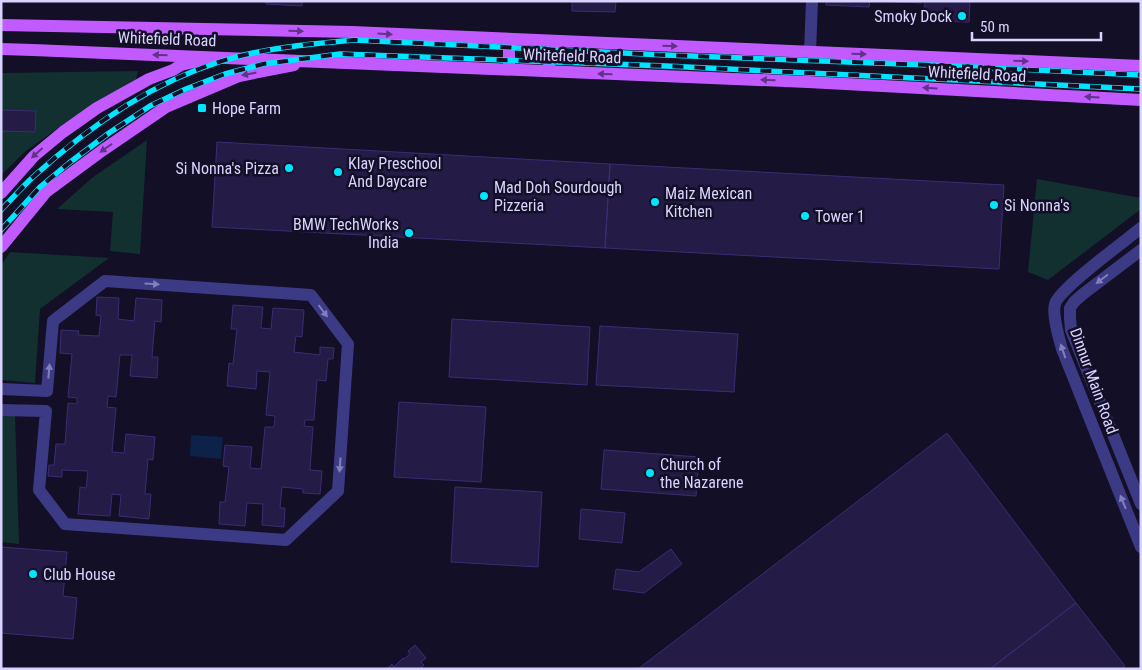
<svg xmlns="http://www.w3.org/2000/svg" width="1142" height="670" font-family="'Roboto Condensed',sans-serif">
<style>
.green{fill:#12302f}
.water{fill:#0c2248}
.building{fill:#241b47;stroke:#3b2d73}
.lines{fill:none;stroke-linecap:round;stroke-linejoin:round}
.minor{stroke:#3d3a85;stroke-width:12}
.major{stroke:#c25bff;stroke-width:12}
.rail-casing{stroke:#00e5ff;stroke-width:5.5}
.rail{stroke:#130f26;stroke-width:4;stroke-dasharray:11;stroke-linecap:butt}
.oneway{fill:#623188}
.oneway2{fill:#837fbc}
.poi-dot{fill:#00e5ff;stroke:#130f26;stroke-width:2}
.labels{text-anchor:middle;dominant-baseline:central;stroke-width:5;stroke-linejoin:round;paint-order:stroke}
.poi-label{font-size:16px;fill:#d9d4ff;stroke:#130f26;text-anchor:start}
.street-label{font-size:16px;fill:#d9d4ff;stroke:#130f26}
</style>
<rect width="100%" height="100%" fill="#130f26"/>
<path class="green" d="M138 71 136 79 72 118 26 151 1 175V73Z
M147 140 140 254 110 251 113 212 57 209 93 177Z
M1037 179 1141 198V209L1048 280 1028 272Z
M10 252 109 258 40 309 35 383 1 380V265Z
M1 414 15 415 19 544 1 542Z"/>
<path class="water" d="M191 435 223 437 221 459 190 456Z"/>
<path class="building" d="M266 1H302V6L266 4Z
M572 1H616L615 12 572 11Z
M826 1H870L869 7 826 5Z
M880 1H921V3Z
M925 1H970L969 22 924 21Z
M1 110 36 111 35 132 1 131Z
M217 142 610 164 605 248 212 227Z
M610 164 1004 185 999 269 605 248Z
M97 297 119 298 118 319 134 321 136 298 162 300 161 322 155 321 152 357H158L157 378 130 376 132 355H120L116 397 108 396 107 407 116 408 112 452 124 453 126 434 155 437 153 460 148 459 145 494H151L149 519 119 516 121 495 112 494 110 516 78 514 80 487 86 488 88 471 62 470V477L48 476 49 465H54L56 444H65L68 403 77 404V398L68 397 72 354 60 353 61 330 79 331 78 335 99 336 101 316 96 315Z
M233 305 263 307 261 328 271 329 273 308 304 310 302 337 296 336 294 352 320 355V347L334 348 333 359H328L326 381 317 380 314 420H305L304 426 313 427 310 470 322 471 320 494 303 493V489L282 487 280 508H285L284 527 262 525 263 504 247 503 245 526 219 524 220 502H225L229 467 223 466 225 445 252 447 250 468 261 469 265 427H274L275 416 266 415 270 372 257 371 256 389 227 386 229 363 233 364 237 329H231Z
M452 319 590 327 587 385 449 377Z
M600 326 738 334 734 392 596 385Z
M399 402 486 407 481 482 394 477Z
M947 433 1076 603 990 669H638Z
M604 450 699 457 696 496 601 489Z
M455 487 542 492 538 567 451 562Z
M581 509 625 513 622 543 579 539Z
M1 547 67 552 63 596 77 598 73 639 1 633Z
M671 549 682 564 644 593 613 589 616 569 639 572Z
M1076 603 1125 666 1121 669H990Z
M415 645 426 658 421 662 424 665 420 669H387L392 664 394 667 403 658 404 659 410 654 408 651Z"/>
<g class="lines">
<path class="minor" d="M810 52 812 1
M1141 228C1125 241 1059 289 1055 304 1052 315 1059 338 1062 349L1141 547
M1141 250 1083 294 1074 302 1070 308V318L1071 330 1141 504
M1 389 47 391 53 321 105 281 311 295 348 344 338 491 286 540 65 524 39 490 46 411 1 410"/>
<path class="major" d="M1 25 352 32 1141 66
M1 49 33 50 808 82 1141 100
M509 69V39
M549 71 550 41
M1 193 34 156 63 132 97 108 149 79 173 70 181 65 202 60
M1 247 46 192 103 150 166 107 239 76 294 65"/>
<g class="rail-casing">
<path id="rail" d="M1 210C12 199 22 187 33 177 87 128 149 84 219 62 262 48 309 44 354 40L665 55 929 65 1141 75
M1 230 40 187 69 163 109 133 150 106 186 89 225 74 263 64 340 54 666 66 1141 89"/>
</g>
<use href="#rail" class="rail"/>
</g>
<defs><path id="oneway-solid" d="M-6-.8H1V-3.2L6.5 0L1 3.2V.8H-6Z" transform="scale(1.25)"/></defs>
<g class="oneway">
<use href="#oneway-solid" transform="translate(296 31) rotate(1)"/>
<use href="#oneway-solid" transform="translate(385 34) rotate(3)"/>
<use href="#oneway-solid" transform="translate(670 46) rotate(2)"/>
<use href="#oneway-solid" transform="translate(859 54) rotate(2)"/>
<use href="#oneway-solid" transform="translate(160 55) rotate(-178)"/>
<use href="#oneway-solid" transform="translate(1021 61) rotate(2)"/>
<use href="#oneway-solid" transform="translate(249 74) rotate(169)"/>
<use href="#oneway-solid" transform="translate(605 74) rotate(-178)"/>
<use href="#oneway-solid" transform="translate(768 80) rotate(-178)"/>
<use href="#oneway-solid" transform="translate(930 88) rotate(-177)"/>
<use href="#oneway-solid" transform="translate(1092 97) rotate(-176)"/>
<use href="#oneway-solid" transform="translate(106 148) rotate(145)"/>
<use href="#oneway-solid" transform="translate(37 153) rotate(138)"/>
</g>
<g class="oneway2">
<use href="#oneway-solid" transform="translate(1102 279) rotate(143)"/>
<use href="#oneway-solid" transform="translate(152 284) rotate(4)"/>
<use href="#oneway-solid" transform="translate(323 311) rotate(53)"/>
<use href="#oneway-solid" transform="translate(1063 351) rotate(-109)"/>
<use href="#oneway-solid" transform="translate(49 371) rotate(-85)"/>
<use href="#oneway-solid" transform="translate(340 465) rotate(94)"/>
<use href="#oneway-solid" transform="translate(1123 502) rotate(-112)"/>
</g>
<g class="poi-dot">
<circle cx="962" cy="16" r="5"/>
<rect x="197" y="103" width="10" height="10" rx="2.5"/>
<circle cx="289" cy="168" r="5"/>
<circle cx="338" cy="172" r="5"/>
<circle cx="484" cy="196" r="5"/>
<circle cx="655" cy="202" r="5"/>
<circle cx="994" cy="205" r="5"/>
<circle cx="805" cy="216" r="5"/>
<circle cx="409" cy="233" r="5"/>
<circle cx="650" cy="473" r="5"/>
<circle cx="33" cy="574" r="5"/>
</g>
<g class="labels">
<g class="poi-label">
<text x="952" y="16" text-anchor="end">Smoky Dock</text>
<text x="212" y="108">Hope Farm</text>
<text x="348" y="163">Klay Preschool<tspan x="348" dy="18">And Daycare</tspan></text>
<text x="279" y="168" text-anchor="end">Si Nonna's Pizza</text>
<text x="494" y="187">Mad Doh Sourdough<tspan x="494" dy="18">Pizzeria</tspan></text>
<text x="665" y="193">Maiz Mexican<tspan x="665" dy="18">Kitchen</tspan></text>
<text x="1004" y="205">Si Nonna's</text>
<text x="815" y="216">Tower 1</text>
<text x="399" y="224" text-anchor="end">BMW TechWorks<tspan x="399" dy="18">India</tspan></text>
<text x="660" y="464">Church of<tspan x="660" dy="18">the Nazarene</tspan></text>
<text x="43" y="574">Club House</text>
</g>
<g class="street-label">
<text transform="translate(167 39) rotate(2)">Whitefield Road</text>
<text transform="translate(572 56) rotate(2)">Whitefield Road</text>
<text transform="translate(977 74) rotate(3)">Whitefield Road</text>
<text transform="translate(1094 381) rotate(70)">Dinnur Main Road</text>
</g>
</g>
<rect width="1142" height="670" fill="none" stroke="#d9d4ff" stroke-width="5"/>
<path d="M972 32v8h129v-8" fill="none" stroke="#d9d4ff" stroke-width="2.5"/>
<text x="980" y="32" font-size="15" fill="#d9d4ff" stroke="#130f26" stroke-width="4" paint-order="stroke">50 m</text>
</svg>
